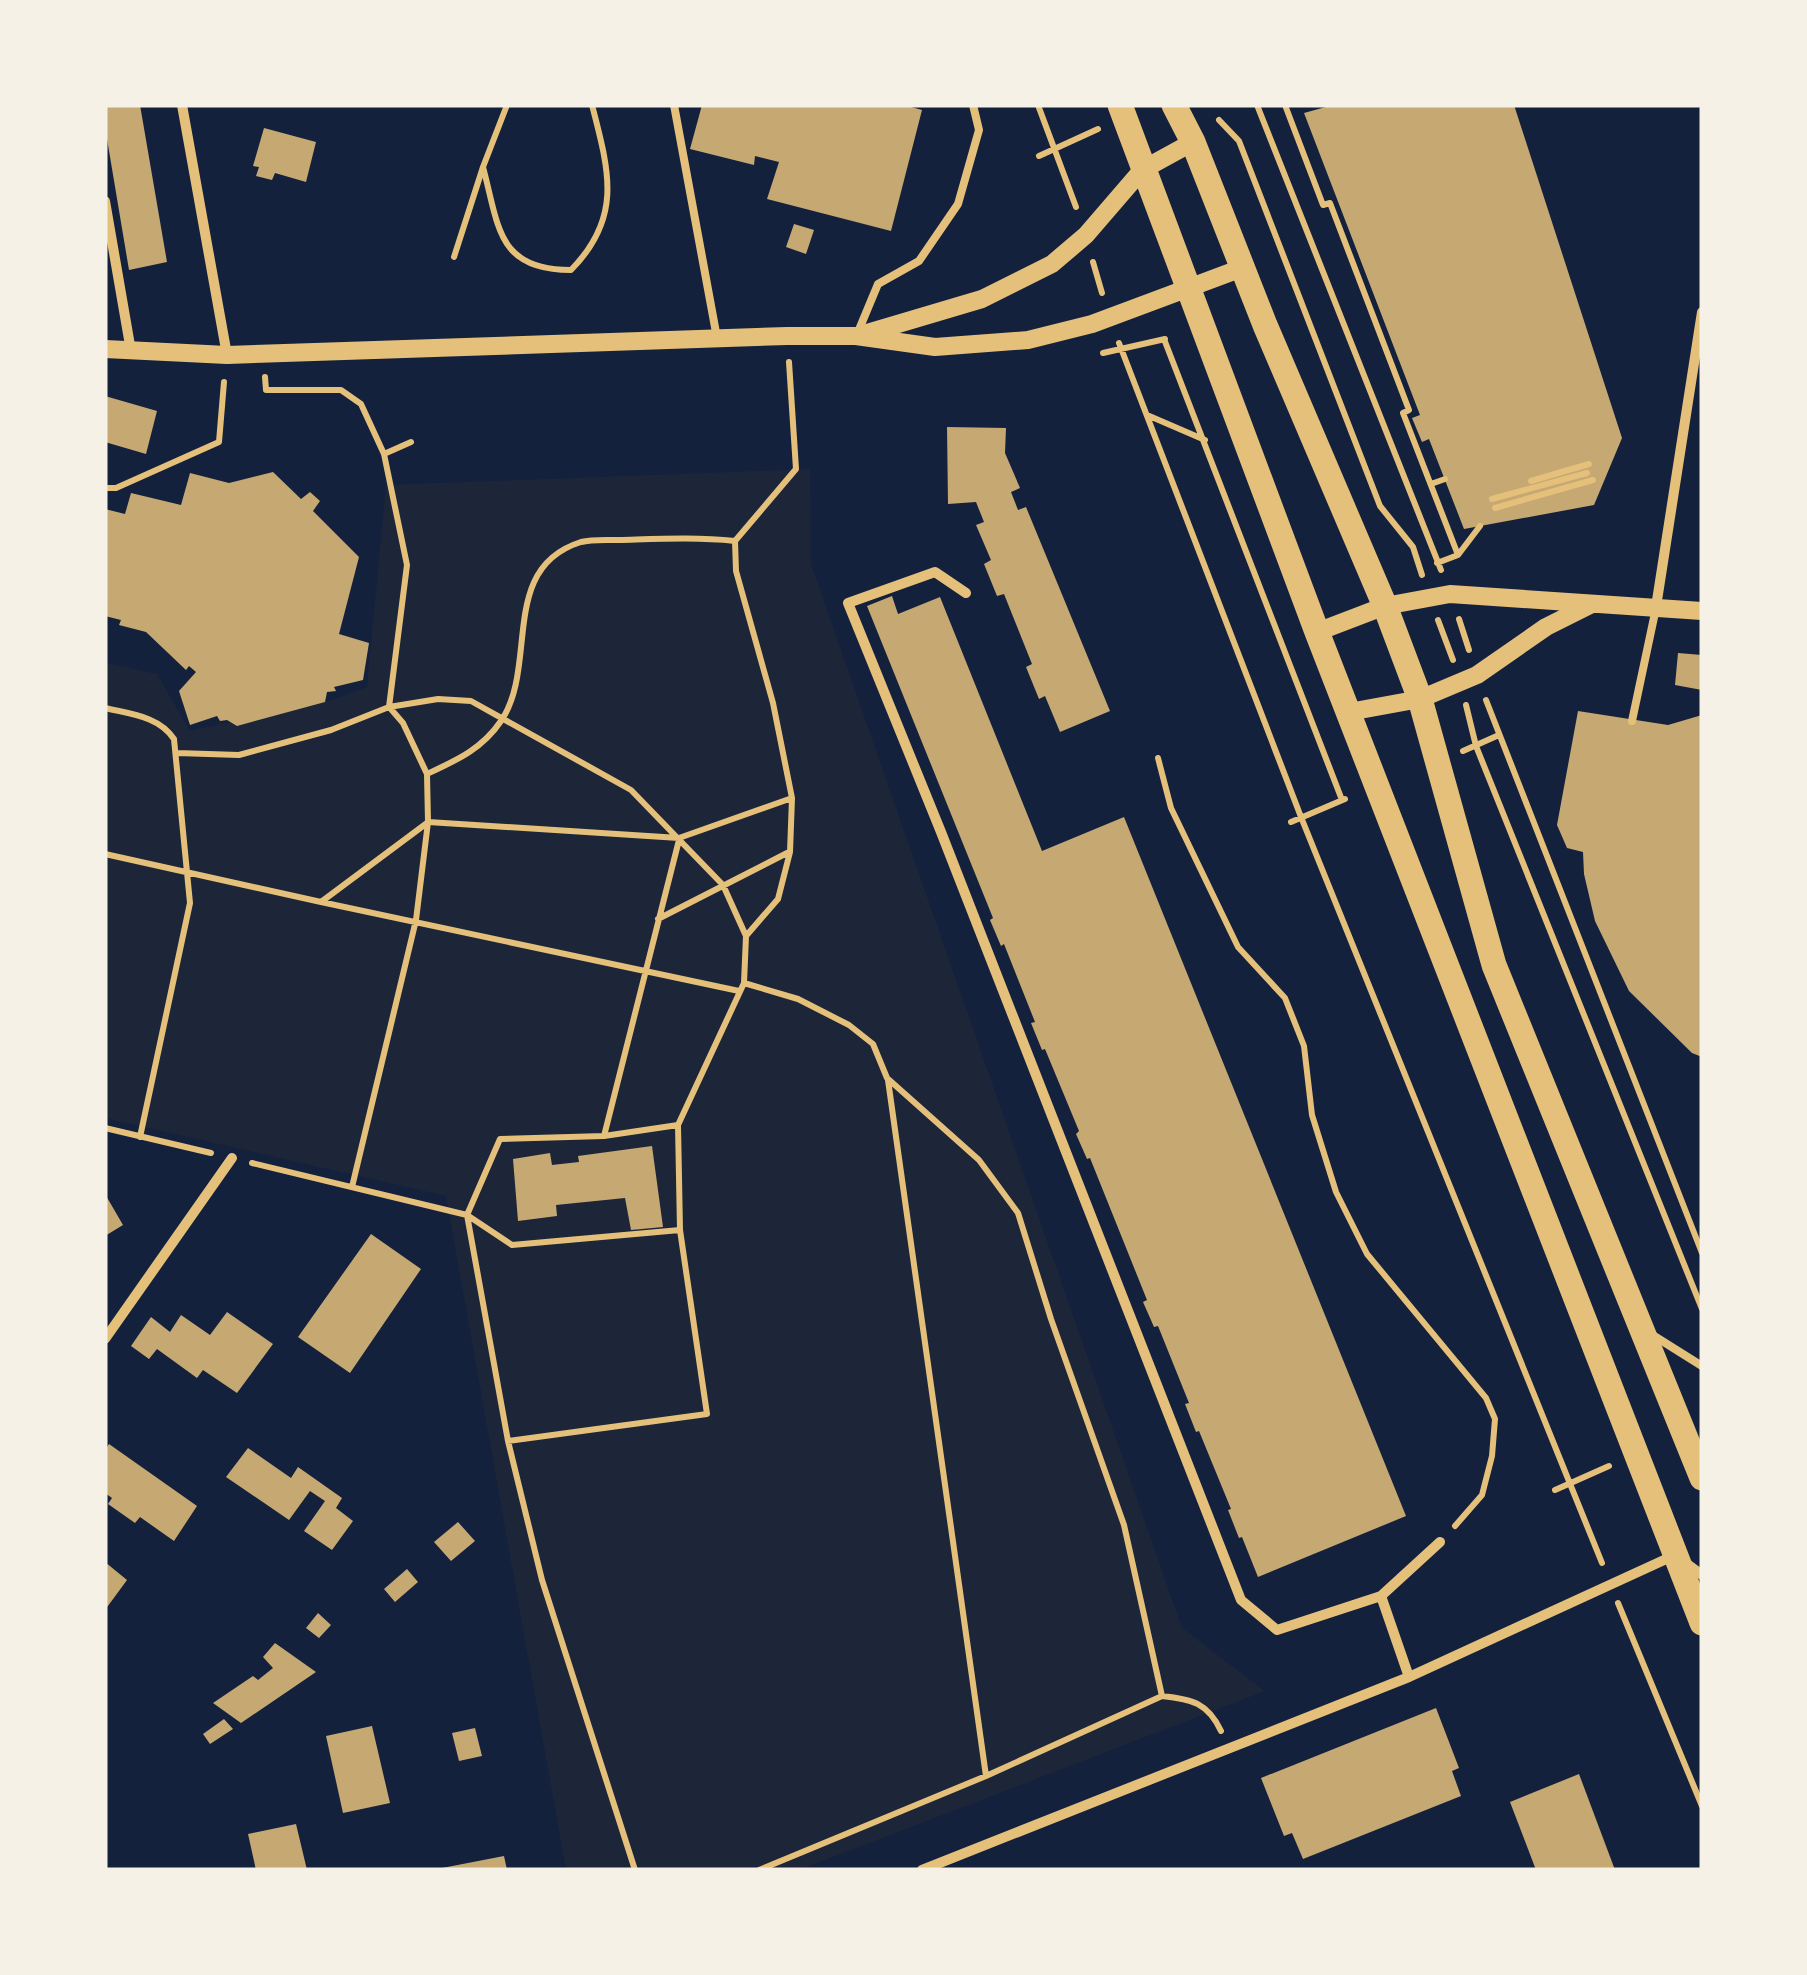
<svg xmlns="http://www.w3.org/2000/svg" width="1807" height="1975" font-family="'Nunito Sans',sans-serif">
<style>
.green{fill:#1d2539}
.building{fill:#c6a872}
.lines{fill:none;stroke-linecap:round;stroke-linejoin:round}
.path{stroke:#e5c07b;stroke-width:6}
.service{stroke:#e5c07b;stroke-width:8}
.minor{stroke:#e5c07b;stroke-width:10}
.tertiary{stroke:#e5c07b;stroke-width:18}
.primary{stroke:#e5c07b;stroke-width:25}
</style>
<rect width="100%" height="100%" fill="#14213d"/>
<path class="green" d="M810 469 811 564 1182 1628 1265 1691 799 1870H566L446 1196 105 1118V663L157 674 190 731 332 700 367 687 386 485Z"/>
<path class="building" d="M105 105H140L167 262 129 270 105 127Z
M702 105H904L922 110 891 231 767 199 779 162 755 156 754 165 690 149Z
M1333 105H1514L1622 438 1594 505 1464 529 1429 439 1422 442 1412 418 1420 415 1304 113Z
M264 128 316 142 306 182 275 173 272 180 256 176 259 167 253 166Z
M794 224 814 230 806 254 786 247Z
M105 396 157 411 146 454 105 442Z
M947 427 1006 428 1005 453 1020 488 1011 492 1018 510 1026 507 1110 711 1060 732 1045 696 1039 699 1026 667 1032 664 1004 594 997 596 984 564 991 560 976 525 984 522 976 502 948 504Z
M273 472 301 499 310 492 320 501 313 511 359 557 339 634 369 643 363 680 334 687 336 691 327 692 325 702 237 726 227 720 220 721 217 716 190 725 179 691 196 672 189 666 186 670 146 632 119 625 121 620 105 616V509L125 514 131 493 181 505 190 473 229 483Z
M892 596 898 614 940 597 1042 851 1124 817 1406 1516 1258 1577 1242 1537 1239 1538 1228 1510 1231 1509 1199 1431 1196 1432 1185 1404 1189 1403 1158 1326 1154 1327 1143 1302 1147 1300 1090 1158 1087 1159 1076 1134 1079 1131 1045 1049 1042 1050 1031 1023 1035 1022 1004 944 1001 946 990 920 993 918 867 606Z
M1678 653 1702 655V690L1675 685Z
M1578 711 1668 725 1702 715V1057L1692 1053 1629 991 1595 921 1584 874 1583 852 1567 848 1557 825Z
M652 1146 663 1227 631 1230 625 1198 556 1205 557 1216 518 1221 513 1159 550 1153 552 1165 579 1162 578 1156Z
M105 1194 123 1225 105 1236Z
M371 1234 421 1269 350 1373 298 1337Z
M227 1312 273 1344 237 1393 203 1370 197 1378 157 1349 149 1359 131 1346 151 1317 170 1332 181 1315 210 1335Z
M109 1444 197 1506 174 1541 140 1517 135 1523 108 1504 112 1498 105 1493V1450Z
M248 1448 291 1478 298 1467 342 1498 336 1508 353 1521 332 1550 304 1531 325 1501 310 1491 289 1520 226 1477Z
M458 1522 475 1541 451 1561 434 1542Z
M105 1562 127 1580 105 1610Z
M407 1569 418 1582 395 1602 384 1589Z
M318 1613 331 1625 319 1638 306 1628Z
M275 1643 316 1672 241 1723 213 1703 253 1676 258 1680 273 1668 263 1657Z
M1436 1708 1459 1768 1452 1771 1461 1796 1303 1859 1292 1833 1284 1836 1261 1778Z
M224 1719 233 1729 210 1744 203 1734Z
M372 1726 390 1803 343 1813 326 1736Z
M475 1728 482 1756 459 1761 452 1733Z
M1579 1774 1615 1870H1536L1510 1802Z
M296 1824 307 1870H256L248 1834Z
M504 1856 507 1870H442V1868Z"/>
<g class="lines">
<path class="path" d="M1038 105 1076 207
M1257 105 1441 570
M1285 105 1323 205 1330 203 1409 410 1403 413 1458 555
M1219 120 1239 141 1380 506 1413 547 1422 575
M1039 156 1098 129
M483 167C499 227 497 270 571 270 623 217 609 171 592 105
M454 257 483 167 507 105
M1093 262 1102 293
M1164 339 1342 800
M1119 343 1301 817 1602 1563
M1103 353 1165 339
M1147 415 1205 440
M384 454 411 442
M1531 481 1589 464
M1431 484 1445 479
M105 488H116L219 442 224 382
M1492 499 1587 473
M1495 508 1593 480
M1437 563 1458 555 1480 526
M1459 619 1469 650
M1438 620 1453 660
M1486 700 1702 1253
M1466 705 1476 746 1702 1309
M389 707 438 699 471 701 631 790 723 885 746 936 744 983 798 999 849 1025 873 1044 887 1078 979 1160 1018 1213 1051 1319 1124 1525 1162 1696
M105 708C130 714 159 716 174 739L190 903 140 1137
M390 708 403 723 427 774 428 822 679 838 792 798 773 703 736 571 735 541
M1463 751 1499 735
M177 753 239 755 331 730 389 707 407 565 384 454 361 404 341 390H266L265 377
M1158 758 1171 808 1238 947 1285 998 1304 1046 1312 1115 1336 1192 1367 1254 1486 1398 1495 1419 1492 1456 1482 1495 1455 1526
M427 774C457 760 482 749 501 721 539 665 498 568 581 542 592 539 607 540 619 540 658 539 696 537 735 541L796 469 789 362
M1291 822 1345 799
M105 854 321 902 427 823
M321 902 739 991
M658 919 789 852
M746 936 778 899 790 852 792 798
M888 1080 986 1776
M105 1128 211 1153
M604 1136 679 840
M252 1163 467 1215 512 1245 680 1230
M352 1187 416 920 428 822
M508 1441 707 1414 680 1230 678 1125 744 983
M1555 1490 1609 1466
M1618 1603 1702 1806
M635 1870 542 1580 508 1441 467 1215 500 1139 604 1136 678 1125
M759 1870 986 1776 1162 1696C1192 1699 1208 1703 1221 1731"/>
<path class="service" d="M674 105 717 338
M858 332 878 284 919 261 958 204 979 130 973 105
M1632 721 1656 608
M1651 1334 1702 1366"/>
<path class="minor" d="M182 105 227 355
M105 201 131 351
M966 593 935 572 848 603 941 832 1241 1600 1277 1630 1381 1596 1409 1677
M1656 607 1702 312
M105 1339 232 1158
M1381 1596 1440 1542
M922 1870 1409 1677 1675 1555 1702 1575"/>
<path class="tertiary" d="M864 334 982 299 1052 264 1086 235 1142 170 1193 142
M105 349 227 355 787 336H856L935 347 1028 340 1092 324 1242 268
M1317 632 1385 606 1450 594 1702 611
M1349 712 1420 699 1477 675 1546 627 1592 604"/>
<path class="primary" d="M1120 105 1317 632 1702 1623
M1174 105 1193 142 1265 325 1385 606 1420 699 1494 965 1702 1478"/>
</g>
<rect width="1807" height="1975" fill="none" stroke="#f6f1e7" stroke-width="215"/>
</svg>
